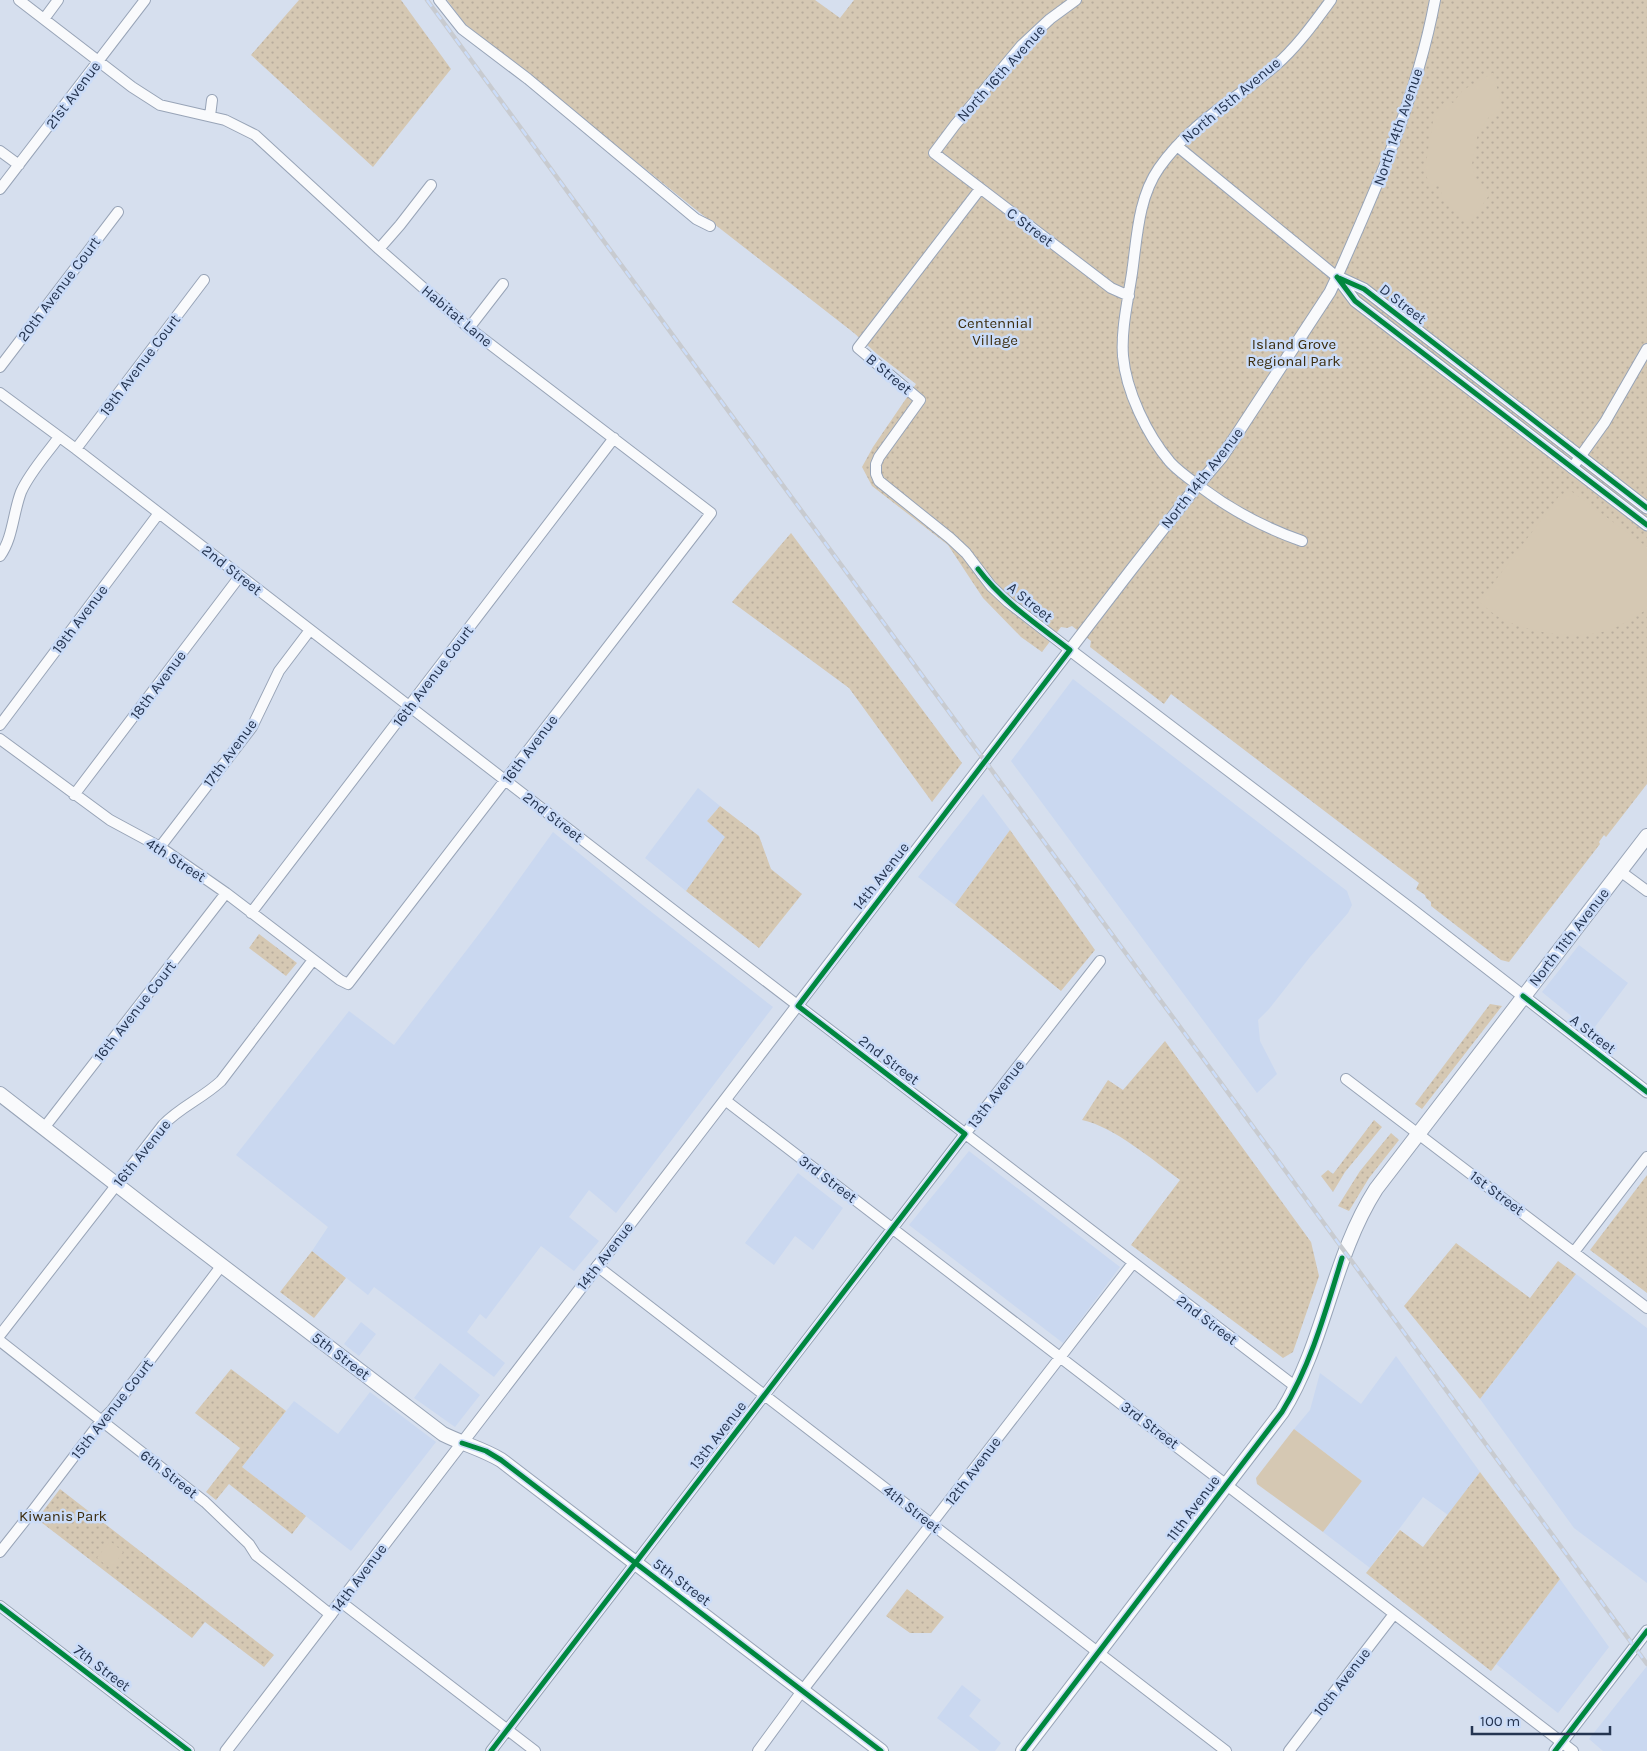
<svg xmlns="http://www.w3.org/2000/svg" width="1647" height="1751" font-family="Karla,sans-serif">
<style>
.built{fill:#cad8f0}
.grass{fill:url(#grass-dots)}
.pitch{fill:#d5c8b3}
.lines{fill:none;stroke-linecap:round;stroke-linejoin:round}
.minor-casing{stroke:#98a4b7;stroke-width:12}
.tertiary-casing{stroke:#98a4b7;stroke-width:13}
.secondary-casing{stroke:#98a4b7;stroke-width:16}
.minor{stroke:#f9fafc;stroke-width:10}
.tertiary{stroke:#f9fafc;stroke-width:11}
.secondary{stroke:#f9fafc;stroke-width:14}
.rail-casing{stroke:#c8cbd0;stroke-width:4.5}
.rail{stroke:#cbdcf8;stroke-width:2.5;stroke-dasharray:8;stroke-linecap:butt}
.cycleway-casing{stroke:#cbdcf8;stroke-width:8}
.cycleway{stroke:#00873e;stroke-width:5}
.labels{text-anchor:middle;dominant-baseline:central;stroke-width:5;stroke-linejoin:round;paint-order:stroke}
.street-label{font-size:15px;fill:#253551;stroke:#cbdcf8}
.park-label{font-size:15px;fill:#3b2c0e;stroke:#cbdcf8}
</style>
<defs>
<pattern id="grass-dots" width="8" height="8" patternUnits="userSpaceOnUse" patternTransform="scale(1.25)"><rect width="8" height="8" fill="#d5c8b3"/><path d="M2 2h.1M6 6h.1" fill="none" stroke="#b7ac9c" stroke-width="1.8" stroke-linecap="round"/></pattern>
</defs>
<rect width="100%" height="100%" fill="#d6dfee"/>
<path class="built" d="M1073 679 1347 891 1352 905 1348 913 1310 957 1269 1009 1258 1020 1260 1041 1277 1074 1257 1093 1011 761Z
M698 788 720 806 707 821 726 837 686 891 645 858Z
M983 794 1010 830 955 905 918 877Z
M553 832 640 903 773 1007 616 1213 589 1190 569 1217 599 1241 574 1271 541 1246 486 1319 480 1314 467 1332 505 1363 494 1377 374 1287 368 1295 312 1251 328 1227 236 1155 349 1011 394 1045 492 917Z
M1579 945 1628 983 1591 1032 1542 992Z
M969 1151 1120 1267 1063 1343 909 1225Z
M798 1173 843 1208 813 1250 795 1236 774 1265 745 1243Z
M1576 1274 1647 1328V1583L1574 1528 1480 1399Z
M361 1322 376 1334 359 1356 344 1344Z
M1396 1356 1480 1472 1448 1515 1423 1497 1370 1568 1323 1532 1362 1481 1294 1429 1310 1410 1320 1373 1361 1404Z
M440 1363 480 1395 455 1427 414 1398Z
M370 1392 436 1442 351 1551 242 1467 294 1401 338 1434Z
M1560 1579 1609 1647 1558 1713 1496 1664Z
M1647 1666V1751H1603L1589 1739Z
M962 1685 981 1700 969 1716 1001 1743 995 1751H980L937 1718Z"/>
<path class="grass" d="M299 0H401L451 69 373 167 251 55Z
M447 0H815L840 18 854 0H1647V784L1606 837 1604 835 1599 842 1600 844 1509 962 1501 960 1431 906V902L1426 898 1425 895 1416 889 1419 883 1171 694 1164 704 1090 647 1091 641 1072 626 1067 628 1061 627 1042 652 1021 637 983 598 948 545 872 486 862 467 873 447 916 384 877 354 854 333 695 209 465 24Z
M791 533 962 763 932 802 849 688 732 602Z
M720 806 759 836 771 869 802 894 759 948 686 891 725 837 707 821Z
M1010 830 1095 950 1061 991 955 905Z
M259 934 297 963 286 976 249 948Z
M1490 1004 1502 1006 1422 1109 1415 1104Z
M1165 1041 1311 1242 1319 1276 1293 1352 1283 1358 1131 1245 1180 1180C1154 1161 1113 1126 1082 1120L1108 1080 1123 1090Z
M1374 1120 1382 1127 1345 1172 1333 1192 1321 1176 1328 1170 1333 1174Z
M1391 1133 1399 1140 1369 1178 1349 1211 1338 1206 1360 1171Z
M1647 1175V1293L1590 1250Z
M1456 1243 1530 1298 1558 1261 1576 1274 1480 1399 1404 1306Z
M312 1251 346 1278 314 1318 280 1292Z
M231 1369 286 1411 242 1467 306 1516 292 1534 229 1484 216 1500 206 1492 240 1448 195 1413Z
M1480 1472 1560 1579 1491 1671 1366 1573 1400 1530 1423 1547Z
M60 1489 274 1655 264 1667 205 1622 192 1638 37 1519Z
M907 1589 944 1617 931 1633H910L886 1616Z"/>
<path class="pitch" d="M1493 73 1503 110 1489 117 1478 133 1472 164 1476 181 1490 194 1468 225 1444 201 1439 186H1429L1425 169 1434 115 1447 99 1453 103 1463 90Z
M1571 491 1647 547V609C1634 618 1621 626 1606 631 1574 640 1535 634 1504 620 1495 616 1487 608 1479 602L1560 495Z
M1294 1429 1362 1481 1323 1532 1257 1484 1256 1478Z
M110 1541 123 1552 111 1569 97 1558Z"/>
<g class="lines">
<g class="minor-casing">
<path id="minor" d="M439 0 462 29 528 79 696 219 710 226
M1076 0 1050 19 1021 46 955 125 934 153 1111 288 1129 296
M44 19 58 0
M210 116 212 100
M1177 146 1337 277C1377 187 1417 97 1435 0
M0 151 19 165
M0 189 145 0
M980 189 858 348 920 400 879 457 876 464V474L879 481 950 538 966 553 991 586 1008 602 1070 650
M379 249 400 225 431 185
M469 328 503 284
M0 367 118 212
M0 393 76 449 694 926 1296 1387
M76 449 204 280
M1572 468 1605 422 1647 349
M1302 541C1265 528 1234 512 1202 488 1191 480 1179 472 1170 462 1147 435 1126 391 1123 356 1121 329 1128 300 1132 273 1137 238 1138 198 1159 168 1191 122 1234 101 1275 66 1297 47 1314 23 1331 0
M0 556C13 538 13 513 21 492 30 472 46 455 59 437
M0 725 159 513
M0 739 110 820 160 847 226 893 340 980 348 984 711 513 469 328 379 249 255 135 225 120 160 105 132 87 19 0
M74 795 240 576
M160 847 252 727 279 671 310 630
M1620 871 1647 891
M251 913 614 438
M1346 1079 1647 1308
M725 1100 1573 1751
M44 1128 226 893
M1574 1252 1647 1157
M597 1266 1226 1751
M0 1335 163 1125C180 1107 203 1098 221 1081L313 960
M0 1341 205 1502 249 1544 256 1555 331 1615
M0 1552 34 1509 101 1421 112 1410 222 1265
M341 1602 535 1751
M0 1606 189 1751
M491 1751 965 1134 1100 961
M758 1751 802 1691 1133 1263
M1289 1751 1394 1614"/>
</g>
<g class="tertiary-casing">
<path id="tertiary" d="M1337 277 1355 301 1647 525
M1338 277 1364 289 1647 508
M1070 650 1411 909 1647 1092
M226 1751 1131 570 1192 492 1222 457 1330 292 1337 277
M1555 1751 1647 1631"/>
</g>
<g class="secondary-casing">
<path id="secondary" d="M0 1094 170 1226 443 1434C463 1444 483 1449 501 1460L881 1751
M1023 1751 1282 1412C1325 1343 1332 1258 1376 1189L1647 836"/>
</g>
<use href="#minor" class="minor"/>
<use href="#tertiary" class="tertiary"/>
<use href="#secondary" class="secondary"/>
<g class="rail-casing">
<path id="rail" d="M427 0 1647 1664"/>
</g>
<use href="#rail" class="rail"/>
<g class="cycleway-casing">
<path id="cycleway" d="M1337 277 1355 301 1647 525
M1339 278 1364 289 1647 508
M1523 996 1647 1092
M462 1443 486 1451 501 1460 881 1751
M0 1606 189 1751
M491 1751 965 1134 798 1006 1070 650C1038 625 1003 602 978 569
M1023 1751 1282 1412C1311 1365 1326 1310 1342 1258
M1555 1751 1647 1631"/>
</g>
<use href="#cycleway" class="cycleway"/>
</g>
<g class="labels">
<g class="street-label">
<text transform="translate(1001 73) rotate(-48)">North 16th Avenue</text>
<text transform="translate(73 95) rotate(-53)">21st Avenue</text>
<text transform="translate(1231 100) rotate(-40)">North 15th Avenue</text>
<text transform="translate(1398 127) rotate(-71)">North 14th Avenue</text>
<text transform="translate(1030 227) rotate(37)">C Street</text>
<text transform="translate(59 289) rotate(-53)">20th Avenue Court</text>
<text transform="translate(1403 304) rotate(38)">D Street</text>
<text transform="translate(457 316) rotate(40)">Habitat Lane</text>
<text transform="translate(140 365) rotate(-53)">19th Avenue Court</text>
<text transform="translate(889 374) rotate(40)">B Street</text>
<text transform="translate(1202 478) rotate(-52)">North 14th Avenue</text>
<text transform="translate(232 570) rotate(38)">2nd Street</text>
<text transform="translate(1030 602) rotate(39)">A Street</text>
<text transform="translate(80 619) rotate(-53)">19th Avenue</text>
<text transform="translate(433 676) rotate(-53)">16th Avenue Court</text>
<text transform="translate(158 685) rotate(-53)">18th Avenue</text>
<text transform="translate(530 749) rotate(-53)">16th Avenue</text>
<text transform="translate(230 753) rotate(-54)">17th Avenue</text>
<text transform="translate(553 817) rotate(38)">2nd Street</text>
<text transform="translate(176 860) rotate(33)">4th Street</text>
<text transform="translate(881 876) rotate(-52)">14th Avenue</text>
<text transform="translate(1569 937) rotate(-52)">North 11th Avenue</text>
<text transform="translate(135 1011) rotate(-52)">16th Avenue Court</text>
<text transform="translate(1593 1034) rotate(38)">A Street</text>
<text transform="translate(889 1060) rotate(37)">2nd Street</text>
<text transform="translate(996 1094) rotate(-52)">13th Avenue</text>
<text transform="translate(142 1153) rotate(-51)">16th Avenue</text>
<text transform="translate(828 1179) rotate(37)">3rd Street</text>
<text transform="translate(1497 1193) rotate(37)">1st Street</text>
<text transform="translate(605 1256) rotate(-52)">14th Avenue</text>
<text transform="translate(1207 1320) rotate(37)">2nd Street</text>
<text transform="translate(341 1356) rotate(37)">5th Street</text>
<text transform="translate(112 1409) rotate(-52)">15th Avenue Court</text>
<text transform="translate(1150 1425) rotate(37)">3rd Street</text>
<text transform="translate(718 1435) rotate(-52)">13th Avenue</text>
<text transform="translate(973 1471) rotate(-53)">12th Avenue</text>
<text transform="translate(169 1474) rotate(38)">6th Street</text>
<text transform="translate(1193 1508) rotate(-53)">11th Avenue</text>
<text transform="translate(912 1509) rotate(38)">4th Street</text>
<text transform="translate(359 1578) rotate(-53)">14th Avenue</text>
<text transform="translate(682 1582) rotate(37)">5th Street</text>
<text transform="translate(102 1668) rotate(37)">7th Street</text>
<text transform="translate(1342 1682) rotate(-52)">10th Avenue</text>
</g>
<g class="park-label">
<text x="995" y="323">Centennial<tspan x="995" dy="17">Village</tspan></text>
<text x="1294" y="344">Island Grove<tspan x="1294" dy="17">Regional Park</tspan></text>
<text x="63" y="1516">Kiwanis Park</text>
</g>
</g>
<path d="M1472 1726v8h138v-8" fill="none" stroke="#253551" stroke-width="2.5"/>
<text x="1480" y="1726" font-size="15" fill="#253551" stroke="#cbdcf8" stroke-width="4" paint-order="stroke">100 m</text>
</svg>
